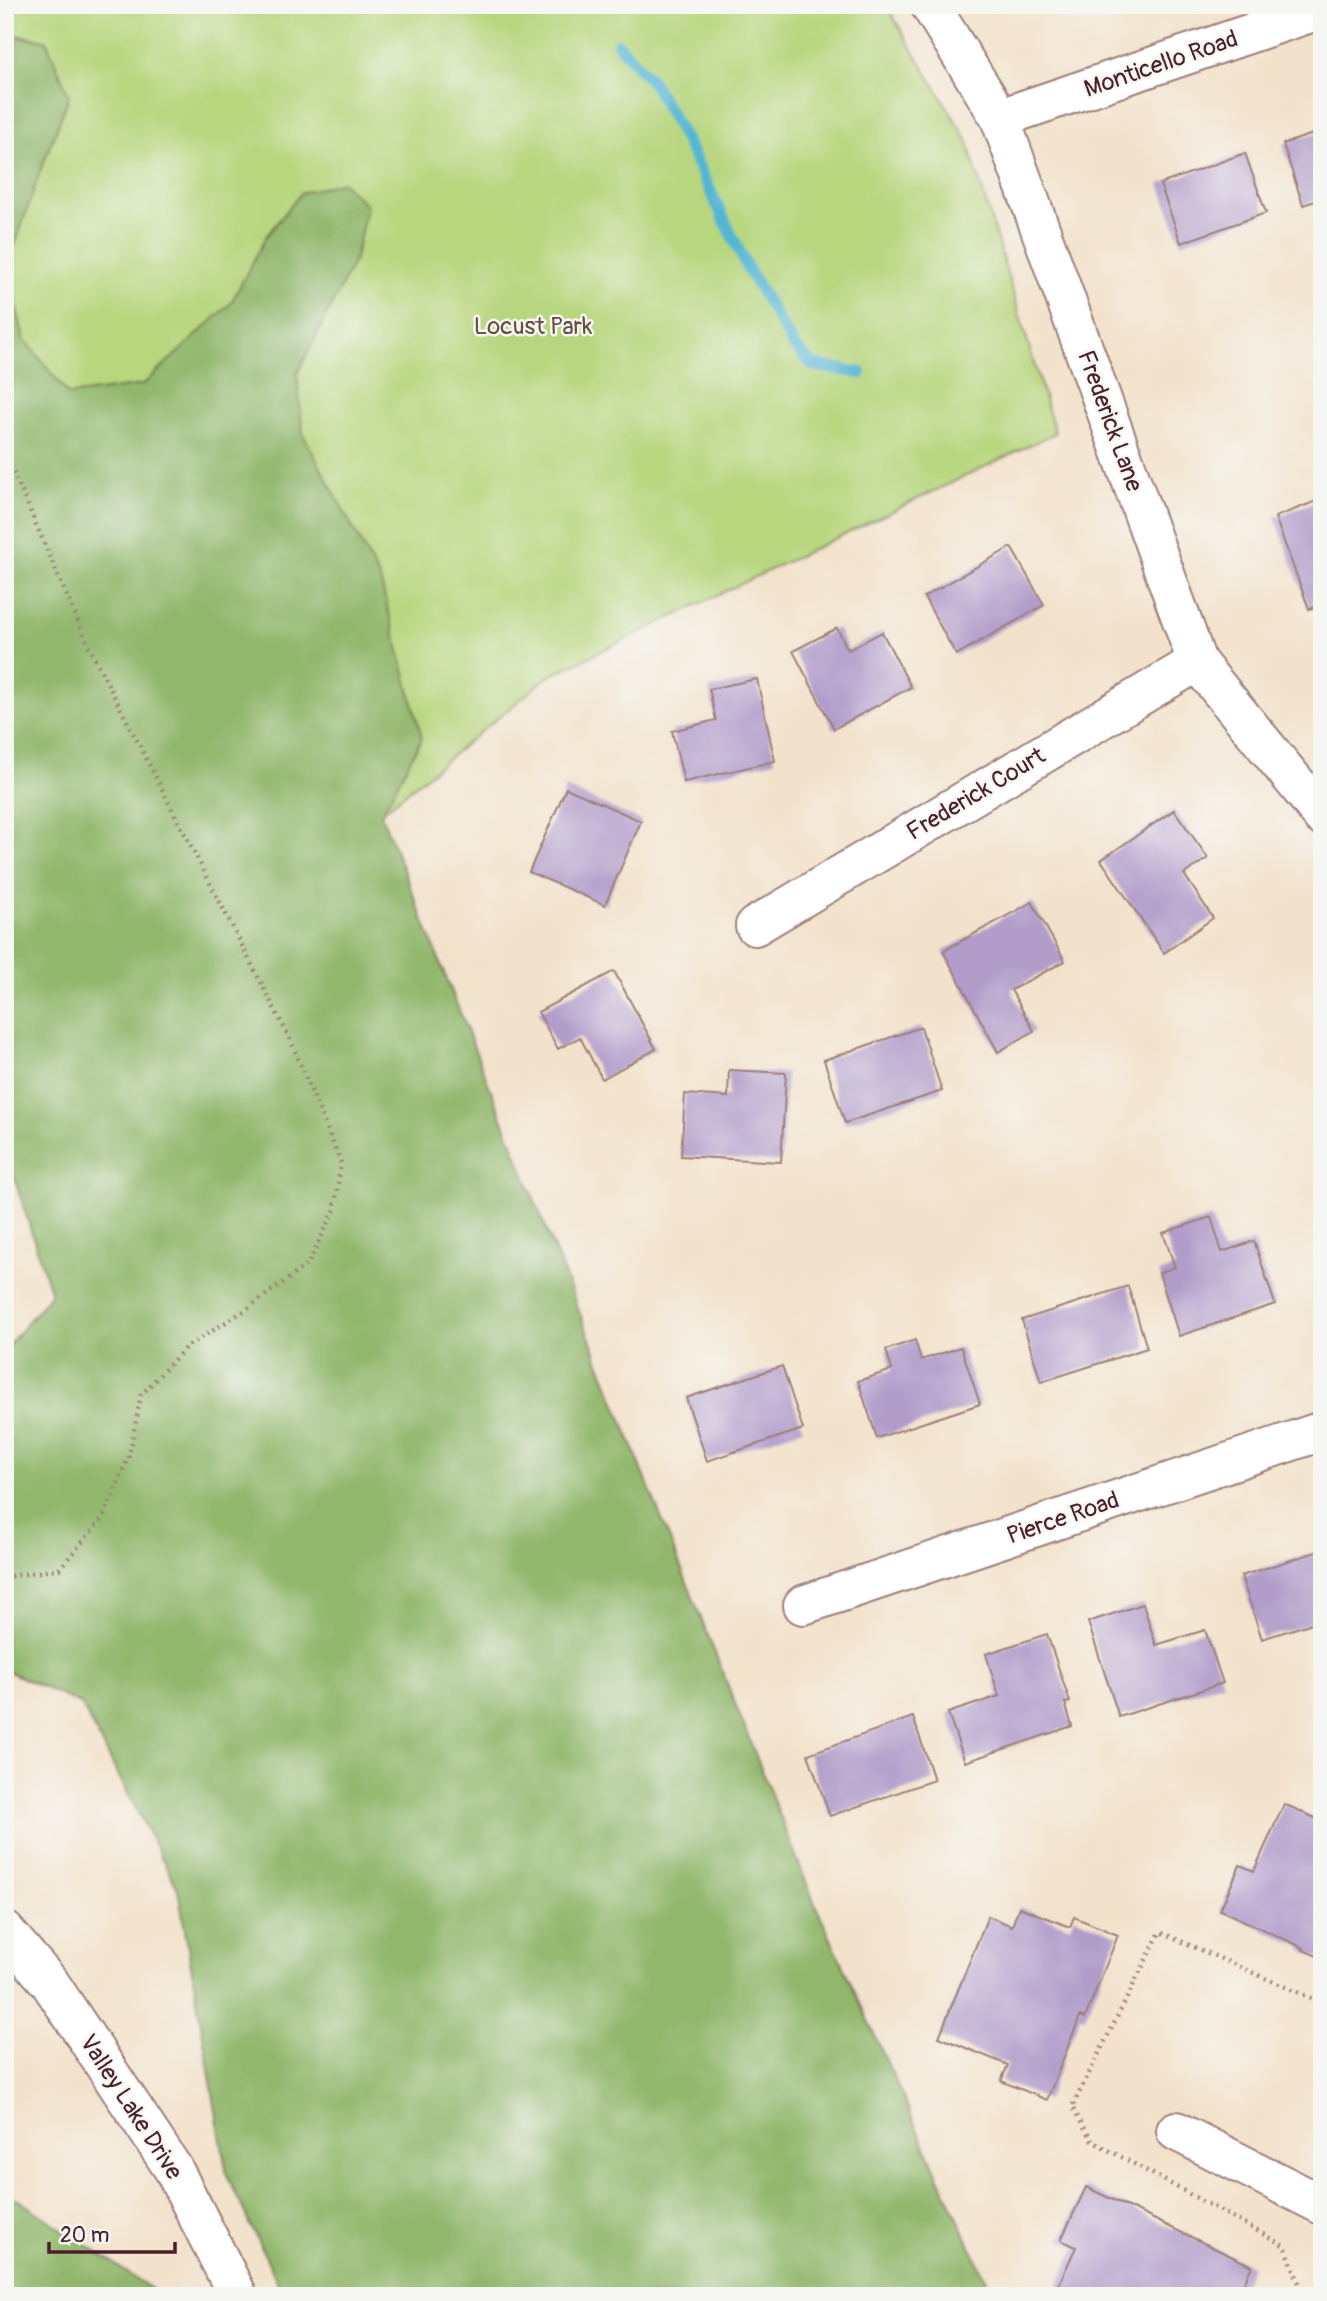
<svg xmlns="http://www.w3.org/2000/svg" width="1327" height="2301" font-family="Pangolin,sans-serif">
<style>
.green{fill:#b7d67d;stroke:#807a54;stroke-width:2}
.forest{fill:#91b76c;stroke:#6e6b4c;stroke-width:2}
.lines{fill:none;stroke-linecap:round;stroke-linejoin:round}
.stream{stroke:#55b6d4;stroke-width:12}
.building{fill:#b19cca}
.minor-casing{stroke:#9e807b;stroke-width:42}
.path{stroke:#9e807b;stroke-width:4.5;stroke-dasharray:2 5;stroke-linecap:butt}
.minor{stroke:#fff;stroke-width:38}
.labels{text-anchor:middle;dominant-baseline:central;stroke-width:5;stroke-linejoin:round;paint-order:stroke}
.street-label{font-size:24px;fill:#4a1f2b;stroke:#f6f6f2}
.park-label{font-size:24px;fill:#654d40;stroke:#f6f6f2}
</style>
<rect width="100%" height="100%" fill="#f6f6f2"/>
<filter id="ink" filterUnits="userSpaceOnUse"><feTurbulence type="fractalNoise" baseFrequency=".0143" numOctaves="2"/><feDisplacementMap in="SourceGraphic" scale="14" xChannelSelector="R" yChannelSelector="G"/><feConvolveMatrix kernelMatrix="1 2 1 2 8 2 1 2 1" color-interpolation-filters="sRGB"/></filter>
<filter id="wash" filterUnits="userSpaceOnUse"><feTurbulence type="fractalNoise" baseFrequency=".00686" numOctaves="4" result="noise"/><feDisplacementMap in="SourceGraphic" scale="28" xChannelSelector="R" yChannelSelector="G"/><feGaussianBlur stdDeviation="1.57" result="paint"/><feColorMatrix in="noise" values="0 0 0 0 0 0 0 0 0 0 0 0 0 0 0 0 0 1.4 0 .05"/><feComposite in="paint" operator="in"/></filter>
<g filter="url(#wash)">
<rect width="100%" height="100%" fill="#f3e2cb"/>
<path class="green" d="M5 5H886L967 140 1055 433 549 676 381 813 193 339 143 385 69 395 24 339 7 268 41 169 69 96 46 40 5 33Z"/>
<path class="forest" d="M5 36 46 40 69 96 41 169 7 268 24 339 69 395 143 385 231 303 267 235 301 193 342 182 367 205 355 259 297 374 303 434 380 579 422 738 381 814 814 1902 993 2296H284L227 2175 178 1889 81 1704 5 1670V1349L51 1294 5 1148Z
M5 2191 162 2296H5Z"/>
<g class="lines">
<path class="stream" d="M618 44 653 83 688 145 748 269 794 346 813 365 861 373"/>
</g>
<g id="blocks">
<path class="building" d="M1322 131V199L1303 205 1283 144Z
M1245 153 1266 213 1181 243 1160 184Z
M1322 499V605L1309 609 1275 517Z
M1011 547 1044 605 956 655 924 597Z
M837 628 848 650 882 632 911 687 834 729 793 651Z
M757 679 775 761 684 782 672 731 716 720 709 689Z
M566 788 641 821 605 905 529 872Z
M1174 810 1208 858 1184 874 1213 918 1164 953 1101 860Z
M1032 902 1065 961 1011 990 1034 1031 998 1052 943 951Z
M614 971 656 1049 602 1079 580 1037 558 1049 538 1012Z
M921 1027 942 1091 845 1123 824 1060Z
M729 1070 786 1073 781 1162 681 1156 685 1094 728 1097Z
M1211 1217 1222 1252 1254 1241 1275 1304 1179 1336 1159 1273 1175 1267 1163 1233Z
M1128 1286 1147 1348 1041 1382 1022 1320Z
M915 1340 921 1360 961 1347 980 1404 877 1438 858 1381 892 1370 886 1350Z
M782 1366 803 1429 707 1461 686 1398Z
M1322 1550V1620L1262 1639 1241 1576Z
M1143 1604 1156 1645 1205 1630 1223 1683 1119 1717 1088 1622Z
M1047 1634 1070 1702 1065 1703 1072 1726 965 1762 948 1713 999 1696 986 1654Z
M913 1717 934 1780 830 1816 808 1754Z
M1284 1804 1322 1821V1958L1303 1950 1304 1948 1220 1910 1240 1865 1254 1871Z
M1019 1907 1070 1927 1074 1917 1118 1935 1085 2018 1080 2016 1047 2100 1001 2081 1008 2065 939 2037 988 1916 1012 1926Z
M1086 2187 1252 2266 1238 2296H1078L1058 2286 1076 2247 1061 2240Z"/>
</g>
</g>
<g filter="url(#ink)">
<use href="#blocks" fill-opacity="0" stroke="#9e807b" stroke-width="2"/>
<g class="lines">
<g class="minor-casing">
<path id="minor" d="M930 5 1000 118 1197 662 1309 799 1322 816
M1000 118 1322 9
M755 926 1197 662
M803 1605 1322 1431
M5 1931 50 1983 174 2170 238 2296
M1176 2131 1322 2205"/>
</g>
<path class="path" d="M5 453 90 649 290 1039 341 1163 334 1211 308 1264 247 1309 186 1347 141 1395 129 1456 103 1518 59 1569 5 1577
M1304 2296 1285 2246 1092 2141 1072 2107 1160 1932 1322 2003"/>
<use href="#minor" class="minor"/>
</g>
</g>
<g class="labels">
<g class="street-label">
<text transform="translate(1161 64) rotate(-19)">Monticello Road</text>
<text transform="translate(1110 421) rotate(70)">Frederick Lane</text>
<text transform="translate(976 794) rotate(-31)">Frederick Court</text>
<text transform="translate(1063 1518) rotate(-19)">Pierce Road</text>
<text transform="translate(131 2107) rotate(57)">Valley Lake Drive</text>
</g>
<g class="park-label">
<text x="533" y="326">Locust Park</text>
</g>
</g>
<rect width="1327" height="2301" fill="none" stroke="#f6f6f2" stroke-width="28"/>
<path d="M49 2242v10h126v-10" fill="none" stroke="#4a1f2b" stroke-width="3.5"/>
<text x="60" y="2242" font-size="21" fill="#4a1f2b" stroke="#f6f6f2" stroke-width="5" paint-order="stroke">20 m</text>
</svg>
